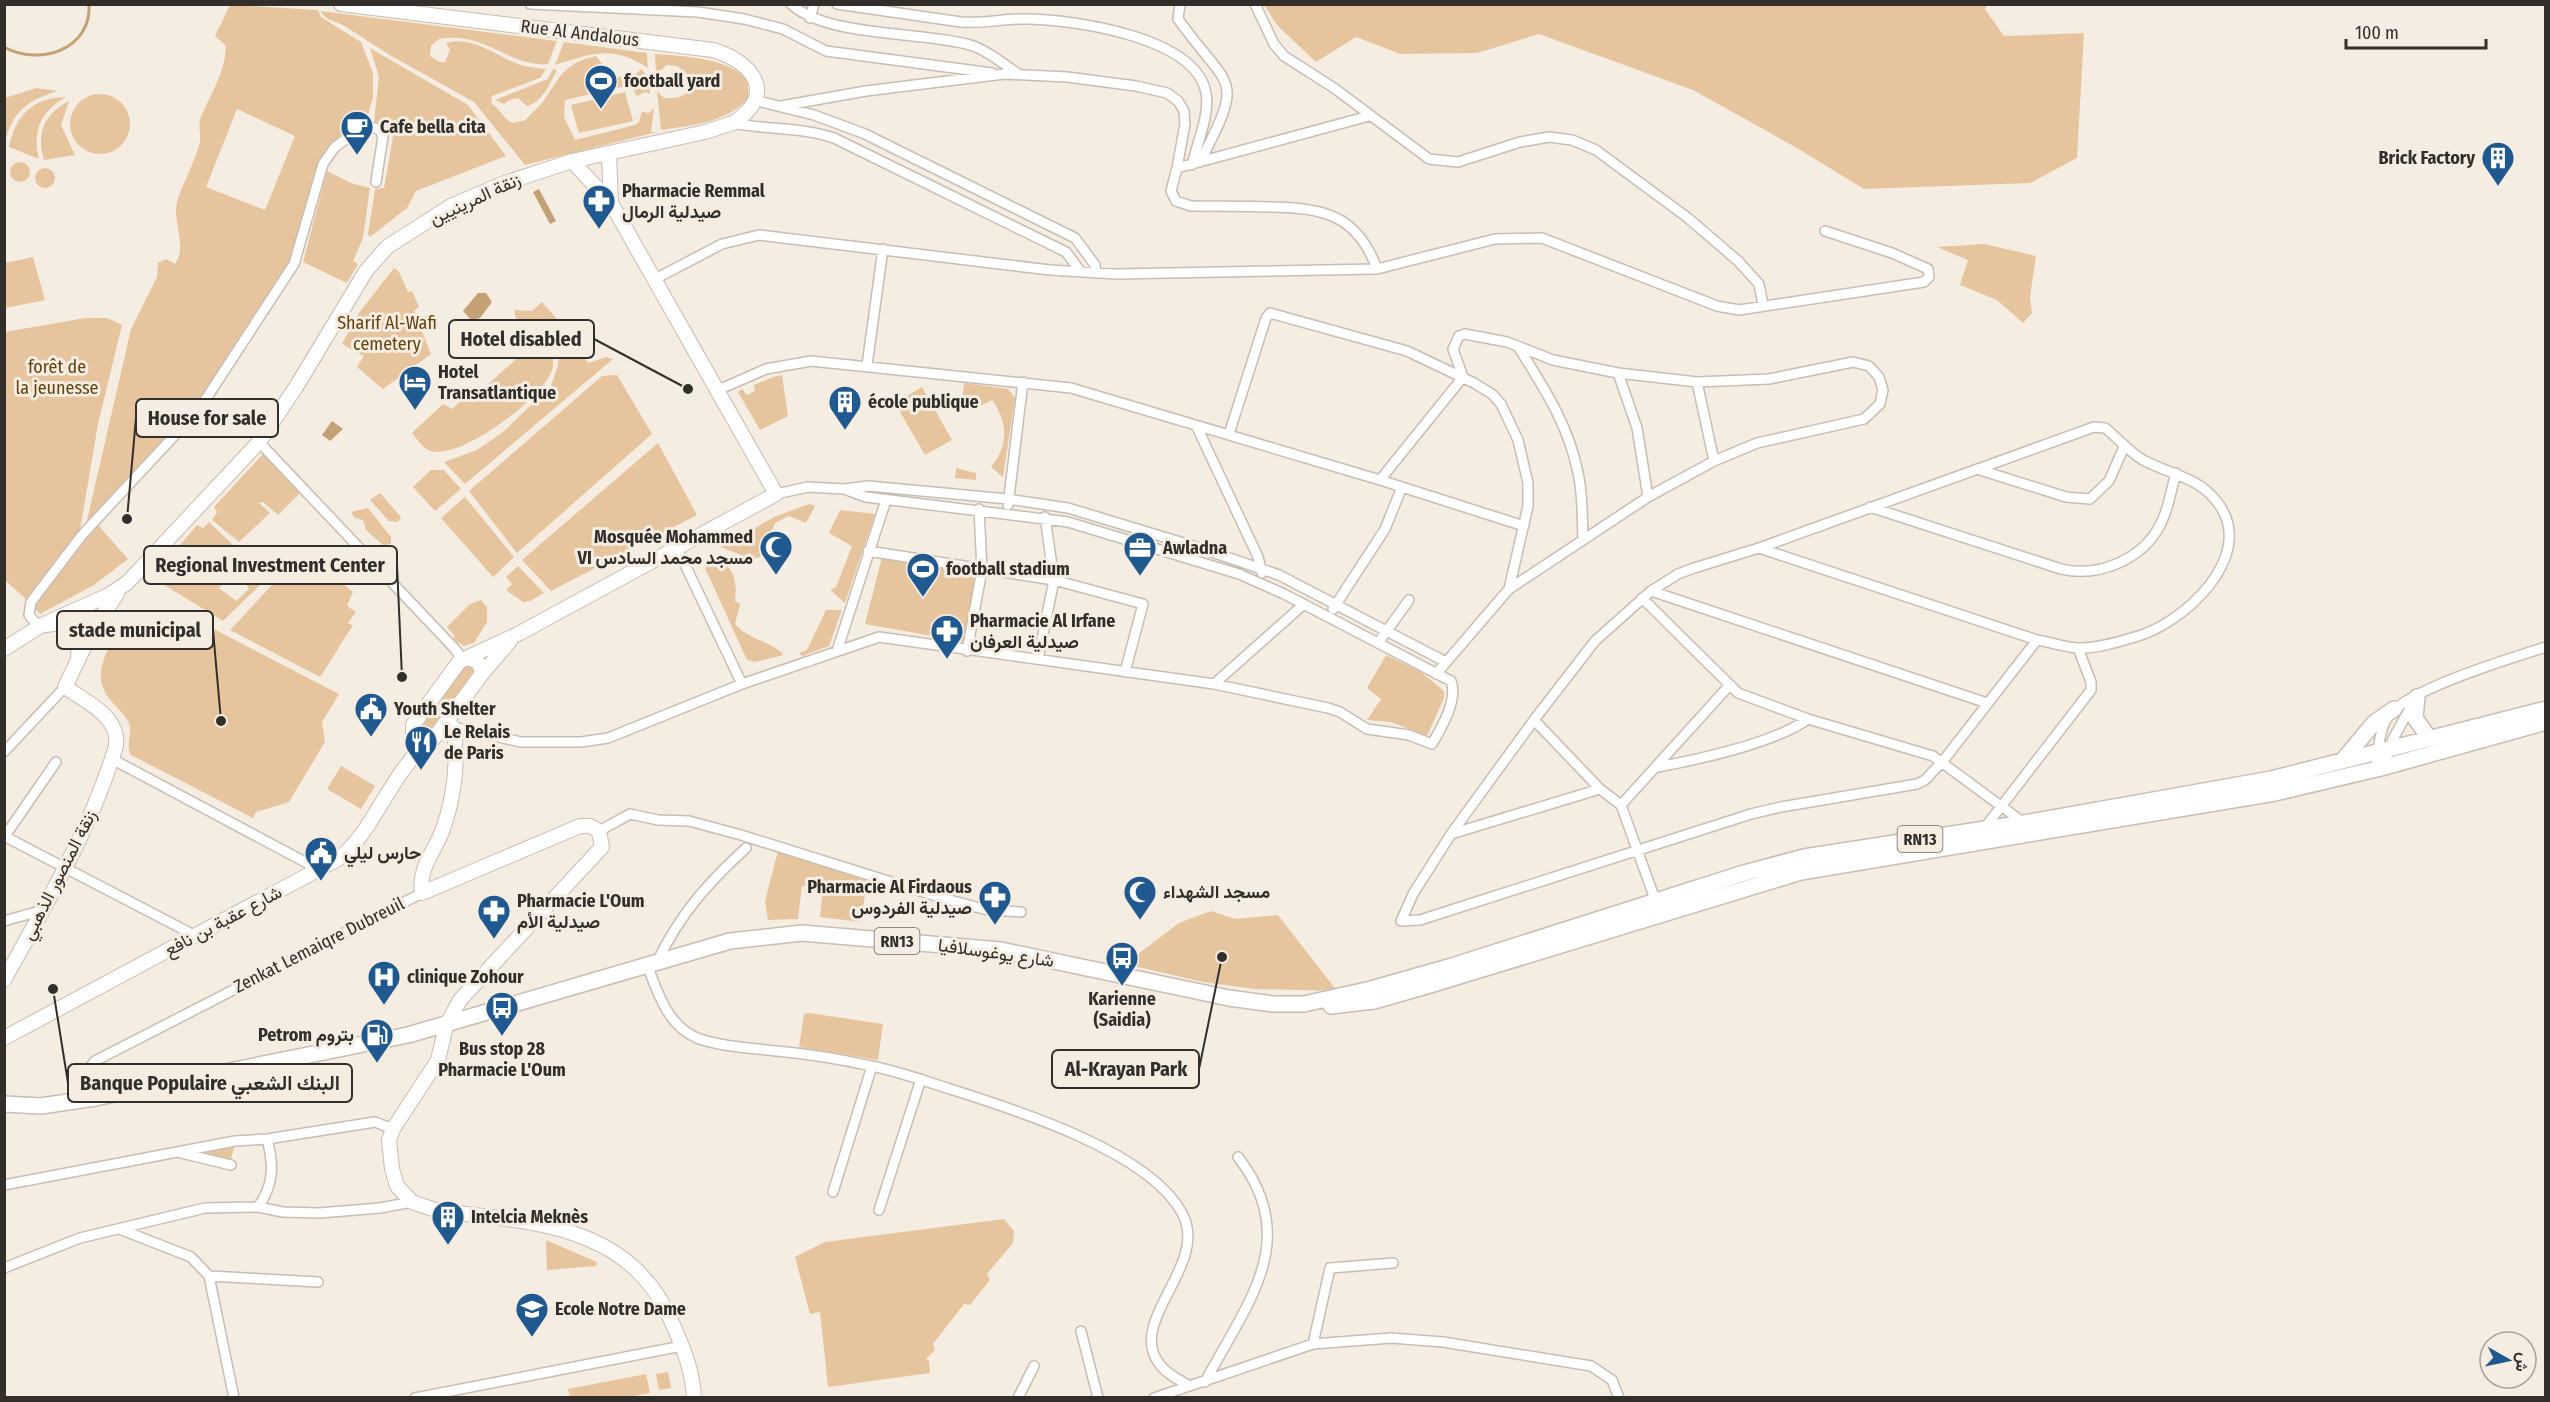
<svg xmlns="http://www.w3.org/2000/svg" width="2550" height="1402" font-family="'Fira Sans Condensed',Vazirmatn,sans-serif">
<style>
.green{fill:#e6c59e;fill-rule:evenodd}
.water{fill:#c4a076}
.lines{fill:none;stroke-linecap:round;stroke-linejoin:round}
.stream{stroke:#c4a076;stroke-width:3}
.street-casing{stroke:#c7bdb3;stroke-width:12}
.secondary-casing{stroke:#c7bdb3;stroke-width:16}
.primary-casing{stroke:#c7bdb3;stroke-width:18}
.street{stroke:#fff;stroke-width:9}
.secondary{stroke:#fff;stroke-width:14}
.primary{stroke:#fff;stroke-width:15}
.labels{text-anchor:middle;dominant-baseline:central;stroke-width:6;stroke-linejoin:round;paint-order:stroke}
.shield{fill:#f6ede2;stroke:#6d6761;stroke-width:1.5}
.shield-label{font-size:16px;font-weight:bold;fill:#322e2a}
.street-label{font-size:18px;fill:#322e2a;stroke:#f6ede2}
.poi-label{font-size:18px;font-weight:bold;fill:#322e2a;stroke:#f6ede2;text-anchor:start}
.park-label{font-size:18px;fill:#65410c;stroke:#f6ede2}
.leader{fill:none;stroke:#322e2a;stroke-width:2}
.callout-dot{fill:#322e2a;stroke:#f6ede2;stroke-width:2}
.callout{fill:#f6ede2;stroke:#322e2a;stroke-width:2}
.callout-label{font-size:20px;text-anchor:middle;font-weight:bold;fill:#322e2a}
</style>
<rect width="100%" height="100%" fill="#f6ede2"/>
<path class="green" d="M230 5 318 10 321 17 361 42 373 73V97L367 119 338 140 320 159 296 254 193 412 85 529 131 329 157 277 158 263 166 259 175 264C188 246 172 222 177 202 182 185 198 155 200 141 201 128 196 126 204 110 214 88 225 71 226 46L215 36ZM237 109 295 136 265 210 206 187Z
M1264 5H1987L1985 9 2004 36 2084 33 2077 158 2030 183 1864 189 1797 148 1693 90 1539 34 1477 53 1400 54 1356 37 1316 62 1277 25Z
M320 11 557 41 548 64C508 67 486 31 439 39L431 46 430 56 440 62H445L450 50 446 43C472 35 495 55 518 64 527 67 536 68 546 69L540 78 492 96 491 103C501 109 501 118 513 123L526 120C531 112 539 108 545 99 562 74 564 64 596 56L602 64 601 76H605L631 77 642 69 649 80 650 94 645 92 637 96 630 85 565 100 564 117 575 140 635 125 639 122 642 112 649 113 654 108 651 132H657L525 165 474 102 388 54 343 25 326 18Z
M564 42 647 53 648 68C612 45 593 53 555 65Z
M370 48 468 105 506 156 416 191 407 208 370 237 368 234 375 189 384 188 393 137 374 121 379 77Z
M655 54C681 56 733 58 748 82V99C725 123 693 125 661 130L657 91 664 98C681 99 692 95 690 76L677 66 667 65 656 74Z
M553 69 557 70C550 83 543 102 527 106L518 98 509 100 504 104 495 100 548 79Z
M36 88 58 91C27 100 12 112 5 143V98Z
M625 92 633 121 579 133 571 105Z
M70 124a30 30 0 1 1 60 0a30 30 0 1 1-60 0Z
M66 97C41 111 32 131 39 159L9 147C16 115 32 98 66 97Z
M69 101 61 125 75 155 44 160C36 133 44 114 69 101Z
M10 172a10 10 0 1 1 20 0a10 10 0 1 1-20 0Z
M35 178a10 10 0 1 1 20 0a10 10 0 1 1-20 0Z
M327 171 351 183 370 188 363 238 353 261 358 264 347 283 303 262Z
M1984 244 2036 256 2030 297 2032 313 2023 323 1997 300 1960 285 1968 260 1937 247Z
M33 257 45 300 5 308V263Z
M394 268 399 272 408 292 412 291 419 307 414 311 431 354 383 389 357 367 364 356 342 344 359 313Z
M542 302 557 319 565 338 551 348C551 353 554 361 553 367 547 396 457 464 428 450 422 447 416 438 412 433L443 404 452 409 475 387 483 389 535 342 516 319 514 310 532 311Z
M85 318H107L122 325 98 424 78 542 27 600 5 580V332Z
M570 344 589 363 606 357 613 359 465 484 444 462 477 450 503 432 529 407 551 386 558 365 559 351Z
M617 375 652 434 517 553 469 491 602 376Z
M782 375 788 416 760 430 738 392 742 389 747 395 755 391 754 385 773 377Z
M964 383 1008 389 1015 398 1003 477 991 467C1009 445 1008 422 992 400L978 407 962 401Z
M922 387 952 440 925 455 895 403Z
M658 443 697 515 551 591 522 560Z
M263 454 301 492 278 515 263 502 259 503 270 513 239 542 212 520 217 512 214 507Z
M956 468 976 473V480L955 478Z
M431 470H444L461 489 435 511 413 487Z
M380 493 401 517 398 522 389 521 370 500Z
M465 497 514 557 493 577 441 518Z
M809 504 815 506 806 523 789 516 775 523 760 557 751 559 721 547 774 517Z
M368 508 391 537V544L383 545 366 530 363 520 355 518 351 512Z
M840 510 875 514 845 603 830 590 836 587 852 546 829 533Z
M209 522 236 548 228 555 218 548 206 561 225 580 219 588 236 601 249 589 247 585 256 576 260 585 223 621 153 578 197 525 203 528Z
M98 525 128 559 94 585 40 614 33 606Z
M303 552 353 592 347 606 356 612 348 623 353 626C340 643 333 659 320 677L230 630Z
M709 556C732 563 738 577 735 601L740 604 735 624C748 640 770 640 784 655L755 662 747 660 705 568Z
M882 557 981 573 966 642 865 624Z
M518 566 544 593 530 601 523 602 506 590 512 584 506 577Z
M481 600 487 607V622L474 643 464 646 454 640V635L447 627 470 604Z
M133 610 168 628 179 611 339 694 322 722 325 742 289 802 256 812 253 818 131 755C125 745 133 734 129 723 124 712 112 704 106 694 89 666 119 632 133 610Z
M826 610H842L829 646 802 656 799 653 807 650Z
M1386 655 1421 672 1444 691V698L1427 736 1391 722 1367 720 1381 699 1367 688Z
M465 665H473L475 673 430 734 422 736 418 728Z
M341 766 375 786 361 809 327 789Z
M778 851 867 881 861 922 820 917 823 889 802 886 798 919 768 920 765 901Z
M1211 911 1235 919 1278 915 1337 991 1255 989 1203 982 1125 964 1179 923Z
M809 1013 883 1024 878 1060 799 1047 804 1014Z
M234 1147 231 1160 201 1152Z
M1004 1219 1014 1231 1013 1243 987 1274 990 1280 970 1305 964 1304 933 1344 935 1350 926 1359 929 1361 930 1373 828 1387 820 1312 810 1314 795 1257 825 1242Z
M546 1240 597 1262 596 1266 547 1270Z
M668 1372 671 1388 659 1390 656 1374Z
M646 1374 650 1393 629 1397H570L568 1389Z"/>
<path class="water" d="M539 189 556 221 550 224 533 192Z
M478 293H486L492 302 480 318 471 320 463 311Z
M332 421 343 429 330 441 322 435Z"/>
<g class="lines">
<path class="stream" d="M4 47C40 67 92 49 89 4"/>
<g class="street-casing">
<path id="street" d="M530 4 698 12 744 19 783 29 826 51 992 73
M791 4C828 38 921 31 970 45 987 50 1002 63 1017 73
M837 4 961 22C984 24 1006 18 1029 19 1075 20 1196 37 1206 93 1210 115 1197 143 1192 165
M1180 4 1178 19C1230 92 1246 73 1200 162
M1255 4 1274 44 1284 56 1334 88 1429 159 1458 162 1520 142 1549 137 1572 140 1596 150 1688 218 1738 261 1759 284 1763 305
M810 18 814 4
M754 100 814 115 865 134 1075 238 1095 265 1096 273
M781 106 866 91 1004 74 1067 77 1136 86 1167 93 1178 101 1184 111 1185 124 1177 168 1369 116
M733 123C766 130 802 127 834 138L1066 252 1081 272
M1177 168 1171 191 1176 201 1191 206C1218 206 1244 206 1270 207 1323 208 1357 214 1377 269
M655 279 722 244 759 235 1050 270 1117 274 1377 269 1495 239 1542 238 1717 306 1739 310 1924 282 1929 277 1928 269 1892 253 1825 231
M1519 348C1544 388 1569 426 1578 473 1583 494 1582 516 1583 538
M867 365 883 249
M1618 373 1637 428 1648 497
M718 390 766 369 811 361 1071 388 1380 480 1524 526
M1196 425 1258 557 1262 573
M1229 434 1266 318 1270 313 1407 351 1474 383 1492 394 1501 404 1518 440 1528 483V506L1509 589
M259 442 455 649 463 660
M1977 469 2066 497 2090 499 2109 481 2124 447
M1380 480 1463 377 1453 349 1459 336 1465 334 1507 342 1553 360 1618 373 1697 382 1769 379 1853 362 1869 366 1879 377 1883 390 1880 404 1864 419 1757 443 1714 461
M776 494 808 487 844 489 868 486 1008 499 1068 508 1200 548 1279 575 1446 662
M1008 505 1023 382
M1870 507 2061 569C2099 578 2144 559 2161 523 2169 508 2171 489 2176 473
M677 548 742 684
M1759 548 2037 640C2050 642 2064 647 2077 648 2095 649 2118 642 2135 637 2183 624 2255 558 2220 506 2201 477 2171 475 2143 460 2128 451 2118 438 2105 428L2094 427 1759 548 1694 568 1678 574 1651 591 1595 641 1534 720 1451 834 1413 894 1401 921 1420 920 1751 814 1781 807 1917 784 1925 780 1943 761 2037 640
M868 551 1054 580 1143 604 1125 672
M1651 591 1987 703
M1642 598 1738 693 1808 719 1933 756 2024 823
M1333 609 1385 529 1402 487
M39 627 29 615 31 602 82 535 200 408 294 264 323 164 335 147 364 126 379 129 383 136 376 182
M1378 643 1409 600
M837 651 886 500
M967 651 982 570 979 509
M1038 659 1054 580 1045 517
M1436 674 1509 589 1648 497 1714 461 1697 382
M1214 684 1304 604
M1534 720 1600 789 1621 805 1728 687
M453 727 521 742H581L608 738 742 684 879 637 1214 684 1328 708 1340 712 1367 729 1409 735 1432 744C1442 727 1458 700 1451 681L1284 594 1239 574 1068 522 866 497 844 489
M4 752 65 687
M112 759 320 870
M1658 767C1700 759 1774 743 1808 719
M2383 767 2393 739 2414 701
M2376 769C2378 753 2379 728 2389 715 2409 689 2511 658 2546 647
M1621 805 1656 902
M1983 830 2091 690V682L2078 648
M599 831 630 814 658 820 689 821 741 835 939 897 987 910 1021 912
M1451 834 1600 789
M4 836 194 935
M5 836 56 762
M4 921 43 910
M657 962C680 914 707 884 746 848
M647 965C658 993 667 1025 697 1038 722 1047 751 1048 777 1051 808 1054 840 1059 871 1066 898 1071 924 1081 950 1089 1013 1109 1149 1151 1182 1213 1210 1264 1128 1319 1158 1362 1165 1373 1179 1380 1190 1386
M79 1101 82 1077 95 1061 422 893
M181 1153 231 1165
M4 1185 235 1141 267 1139 375 1122 393 1129
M833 1192 872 1066
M258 1207C274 1185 274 1165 267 1139
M879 1210 921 1079
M122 1230 191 1257 209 1276 234 1398
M4 1268 80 1238 205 1208 258 1207 283 1212 319 1213 380 1208 412 1202
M209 1276 318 1282
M1081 1331 1098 1398
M1313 1344 1330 1268 1393 1263
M1205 1382C1246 1304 1303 1241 1238 1157
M415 1398 682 1346
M1018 1398 1034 1366
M1154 1398 1313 1344 1391 1338 1443 1342 1591 1366 1612 1380 1619 1398"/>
</g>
<g class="secondary-casing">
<path id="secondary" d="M609 154 611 203
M47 625C69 620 81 635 78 656
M4 649 42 625 109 595 127 583 259 442 296 387 366 271 387 247 451 206 502 184 572 161 705 132 733 123C778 94 753 62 713 50L341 4
M466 658 518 634 776 494 611 203 572 161
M466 658 477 661 481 668V675L434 738 427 742 420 741 413 733V725L459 662Z
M481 675 510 641
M446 722 453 727C459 760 454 798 443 829 435 852 418 867 422 893L580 826H590L599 831 602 847 460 1000 446 1026 438 1060 393 1129 389 1140 392 1169 397 1186 412 1202 438 1211C534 1222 633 1224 674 1327 684 1350 693 1372 694 1398
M4 980C46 904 91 829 116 746 120 716 86 702 65 687L91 633 117 594
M4 1038 338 859C376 830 389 773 431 740"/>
</g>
<g class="primary-casing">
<path id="primary" d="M2417 697 2415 718 2429 738
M2343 760 2374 723 2394 709
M1331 1006 1374 1001 1430 985 1801 872 2275 793 2381 768 2546 722
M4 1104 41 1106 95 1098 408 1035 730 941 802 933 1001 950 1229 998 1273 1004H1304L1371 989 1452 966 1744 873 1804 857 2024 823 2271 779 2546 709"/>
</g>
<use href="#street" class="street"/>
<use href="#secondary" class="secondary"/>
<use href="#primary" class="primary"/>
</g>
<defs>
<g id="stadium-pin" transform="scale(1.725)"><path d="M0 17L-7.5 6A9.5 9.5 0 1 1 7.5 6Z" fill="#1f5990" stroke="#f6ede2"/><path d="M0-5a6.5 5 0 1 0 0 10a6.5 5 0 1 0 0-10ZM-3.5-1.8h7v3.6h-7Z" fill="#fff"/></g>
<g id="cafe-pin" transform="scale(1.725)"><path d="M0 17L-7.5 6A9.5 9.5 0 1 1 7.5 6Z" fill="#1f5990" stroke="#f6ede2"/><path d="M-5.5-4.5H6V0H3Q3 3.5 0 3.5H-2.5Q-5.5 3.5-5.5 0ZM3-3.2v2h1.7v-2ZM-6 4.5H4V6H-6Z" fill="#fff"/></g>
<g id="building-pin" transform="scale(1.725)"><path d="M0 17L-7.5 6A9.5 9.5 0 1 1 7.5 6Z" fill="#1f5990" stroke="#f6ede2"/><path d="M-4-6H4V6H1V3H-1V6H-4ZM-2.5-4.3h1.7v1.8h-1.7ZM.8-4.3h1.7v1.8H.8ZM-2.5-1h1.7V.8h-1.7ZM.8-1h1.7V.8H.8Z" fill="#fff"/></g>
<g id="pharmacy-pin" transform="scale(1.725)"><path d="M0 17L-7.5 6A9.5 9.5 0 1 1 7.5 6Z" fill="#1f5990" stroke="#f6ede2"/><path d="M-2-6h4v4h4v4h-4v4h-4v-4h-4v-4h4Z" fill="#fff"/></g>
<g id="hotel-pin" transform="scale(1.725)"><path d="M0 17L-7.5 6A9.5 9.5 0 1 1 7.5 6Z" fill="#1f5990" stroke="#f6ede2"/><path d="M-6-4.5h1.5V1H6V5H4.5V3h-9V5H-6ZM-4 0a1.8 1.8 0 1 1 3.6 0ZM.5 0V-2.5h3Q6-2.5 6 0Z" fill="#fff"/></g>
<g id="mosque-pin" transform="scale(1.725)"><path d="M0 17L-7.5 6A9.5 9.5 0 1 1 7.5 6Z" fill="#1f5990" stroke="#f6ede2"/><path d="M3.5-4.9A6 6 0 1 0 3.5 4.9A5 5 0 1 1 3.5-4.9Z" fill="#fff"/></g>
<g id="office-pin" transform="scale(1.725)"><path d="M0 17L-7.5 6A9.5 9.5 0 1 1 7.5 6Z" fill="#1f5990" stroke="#f6ede2"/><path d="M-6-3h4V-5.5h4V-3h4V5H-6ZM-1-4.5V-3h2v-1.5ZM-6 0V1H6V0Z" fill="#fff"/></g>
<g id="civic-pin" transform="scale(1.725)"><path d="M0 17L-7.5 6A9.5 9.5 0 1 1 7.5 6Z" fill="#1f5990" stroke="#f6ede2"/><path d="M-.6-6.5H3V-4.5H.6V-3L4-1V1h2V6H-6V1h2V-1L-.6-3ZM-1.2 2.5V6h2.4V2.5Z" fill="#fff"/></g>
<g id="restaurant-pin" transform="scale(1.725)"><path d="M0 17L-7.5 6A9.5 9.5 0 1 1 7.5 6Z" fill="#1f5990" stroke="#f6ede2"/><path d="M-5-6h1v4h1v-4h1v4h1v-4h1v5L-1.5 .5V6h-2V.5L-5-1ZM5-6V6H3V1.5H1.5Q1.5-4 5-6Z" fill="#fff"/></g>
<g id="bus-pin" transform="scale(1.725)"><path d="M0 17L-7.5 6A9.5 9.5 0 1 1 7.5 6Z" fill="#1f5990" stroke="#f6ede2"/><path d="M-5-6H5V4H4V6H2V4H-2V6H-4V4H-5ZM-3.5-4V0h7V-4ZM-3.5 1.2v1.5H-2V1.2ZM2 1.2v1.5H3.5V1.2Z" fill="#fff"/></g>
<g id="hospital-pin" transform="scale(1.725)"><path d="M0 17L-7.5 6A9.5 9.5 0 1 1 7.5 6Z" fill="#1f5990" stroke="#f6ede2"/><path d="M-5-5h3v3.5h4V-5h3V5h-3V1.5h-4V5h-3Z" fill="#fff"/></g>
<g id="fuel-pin" transform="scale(1.725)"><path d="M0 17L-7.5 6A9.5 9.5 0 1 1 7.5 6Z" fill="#1f5990" stroke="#f6ede2"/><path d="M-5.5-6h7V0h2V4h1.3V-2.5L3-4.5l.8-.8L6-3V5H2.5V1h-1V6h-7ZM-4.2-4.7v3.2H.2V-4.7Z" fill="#fff"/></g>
<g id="school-pin" transform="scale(1.725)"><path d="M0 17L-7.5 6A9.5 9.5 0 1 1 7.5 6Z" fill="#1f5990" stroke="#f6ede2"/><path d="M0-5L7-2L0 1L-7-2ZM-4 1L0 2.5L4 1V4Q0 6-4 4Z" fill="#fff"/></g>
</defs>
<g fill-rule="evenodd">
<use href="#stadium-pin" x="601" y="81"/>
<use href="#cafe-pin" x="357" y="127"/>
<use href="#building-pin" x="2498" y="158"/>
<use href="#pharmacy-pin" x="599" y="201"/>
<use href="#hotel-pin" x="415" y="382"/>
<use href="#building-pin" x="845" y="402"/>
<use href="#mosque-pin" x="776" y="547"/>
<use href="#office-pin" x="1140" y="548"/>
<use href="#stadium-pin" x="923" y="569"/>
<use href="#pharmacy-pin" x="947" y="631"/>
<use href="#civic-pin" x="371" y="709"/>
<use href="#restaurant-pin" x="421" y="742"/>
<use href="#civic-pin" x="321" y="853"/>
<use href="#mosque-pin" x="1140" y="892"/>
<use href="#pharmacy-pin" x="995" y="897"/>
<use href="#pharmacy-pin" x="494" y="911"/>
<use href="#bus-pin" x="1122" y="958"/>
<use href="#hospital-pin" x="384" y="977"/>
<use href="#bus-pin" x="502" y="1008"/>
<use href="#fuel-pin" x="377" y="1035"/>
<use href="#building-pin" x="448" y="1217"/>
<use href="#school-pin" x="532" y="1309"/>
</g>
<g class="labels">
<g class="shield">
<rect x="1897.5" y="826" width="45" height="26" rx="4.5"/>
<rect x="874.5" y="928" width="45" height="26" rx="4.5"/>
</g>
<g class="shield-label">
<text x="1920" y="839">RN13</text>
<text x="897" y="941">RN13</text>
</g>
<g class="street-label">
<text transform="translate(580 33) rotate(7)">Rue Al Andalous</text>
<text transform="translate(475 199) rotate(-25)">زنقة المرينيين</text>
<text transform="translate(59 875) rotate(-63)">زنقة المنصور الذهبي</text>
<text transform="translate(223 921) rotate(-28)">شارع عقبة بن نافع</text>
<text transform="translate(319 945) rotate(-27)">Zenkat Lemaiqre Dubreuil</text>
<text transform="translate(996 953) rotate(8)">شارع يوغوسلافيا</text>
</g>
<g class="poi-label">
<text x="624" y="81">football yard</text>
<text x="380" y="127">Cafe bella cita</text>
<text x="2475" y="158" text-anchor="end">Brick Factory</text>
<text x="622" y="191">Pharmacie Remmal<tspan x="622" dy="21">صيدلية الرمال</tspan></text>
<text x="438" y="372">Hotel<tspan x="438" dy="21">Transatlantique</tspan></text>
<text x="868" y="402">école publique</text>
<text x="753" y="537" text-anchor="end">Mosquée Mohammed<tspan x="753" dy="21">VI مسجد محمد السادس</tspan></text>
<text x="1163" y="548">Awladna</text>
<text x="946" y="569">football stadium</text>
<text x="970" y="621">Pharmacie Al Irfane<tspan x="970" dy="21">صيدلية العرفان</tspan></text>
<text x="394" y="709">Youth Shelter</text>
<text x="444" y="732">Le Relais<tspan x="444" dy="21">de Paris</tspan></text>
<text x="344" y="853">حارس ليلي</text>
<text x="972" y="887" text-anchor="end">Pharmacie Al Firdaous<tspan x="972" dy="21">صيدلية الفردوس</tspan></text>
<text x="1163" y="892">مسجد الشهداء</text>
<text x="517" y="901">Pharmacie L'Oum<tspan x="517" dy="21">صيدلية الأم</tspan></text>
<text x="407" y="977">clinique Zohour</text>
<text x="1122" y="999" text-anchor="middle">Karienne<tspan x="1122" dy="21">(Saidia)</tspan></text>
<text x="354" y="1035" text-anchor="end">Petrom بتروم</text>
<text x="502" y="1049" text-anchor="middle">Bus stop 28<tspan x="502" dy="21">Pharmacie L'Oum</tspan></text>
<text x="471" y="1217">Intelcia Meknès</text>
<text x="555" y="1309">Ecole Notre Dame</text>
</g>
<g class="park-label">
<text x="387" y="323">Sharif Al-Wafi<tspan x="387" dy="21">cemetery</tspan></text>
<text x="57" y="367">forêt de<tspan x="57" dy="21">la jeunesse</tspan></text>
</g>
</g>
<path class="leader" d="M688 389L594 339M127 519L136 418M402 677L397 565M221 721L213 630M1222 957L1199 1069M53 989L68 1083"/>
<g class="callout-dot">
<circle cx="688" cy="389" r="6"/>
<circle cx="127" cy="519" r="6"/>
<circle cx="402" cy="677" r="6"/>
<circle cx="221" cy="721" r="6"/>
<circle cx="1222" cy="957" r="6"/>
<circle cx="53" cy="989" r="6"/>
</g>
<g class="callout">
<rect x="449" y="320" width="145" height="38" rx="6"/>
<rect x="136" y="399" width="142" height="38" rx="6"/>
<rect x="144" y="546" width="253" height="38" rx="6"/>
<rect x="57" y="611" width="156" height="38" rx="6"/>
<rect x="1052" y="1050" width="147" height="38" rx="6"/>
<rect x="68" y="1064" width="284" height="38" rx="6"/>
</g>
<g class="callout-label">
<text x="521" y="346">Hotel disabled</text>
<text x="207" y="425">House for sale</text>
<text x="270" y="572">Regional Investment Center</text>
<text x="135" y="637">stade municipal</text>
<text x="1126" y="1076">Al-Krayan Park</text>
<text x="210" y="1090">Banque Populaire البنك الشعبي</text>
</g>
<rect width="2550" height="1402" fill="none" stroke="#322e2a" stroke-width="12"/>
<g transform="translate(2508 1360) rotate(99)"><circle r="28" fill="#f6ede2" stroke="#a8a198" stroke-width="1.5"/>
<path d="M0-4.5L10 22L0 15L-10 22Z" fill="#1f5990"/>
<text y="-9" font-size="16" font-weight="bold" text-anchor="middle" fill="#322e2a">ش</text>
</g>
<path d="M2346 39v9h140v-9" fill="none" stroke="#322e2a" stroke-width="3"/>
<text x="2355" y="39" font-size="18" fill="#322e2a" stroke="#f6ede2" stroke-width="4.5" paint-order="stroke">100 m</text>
</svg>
